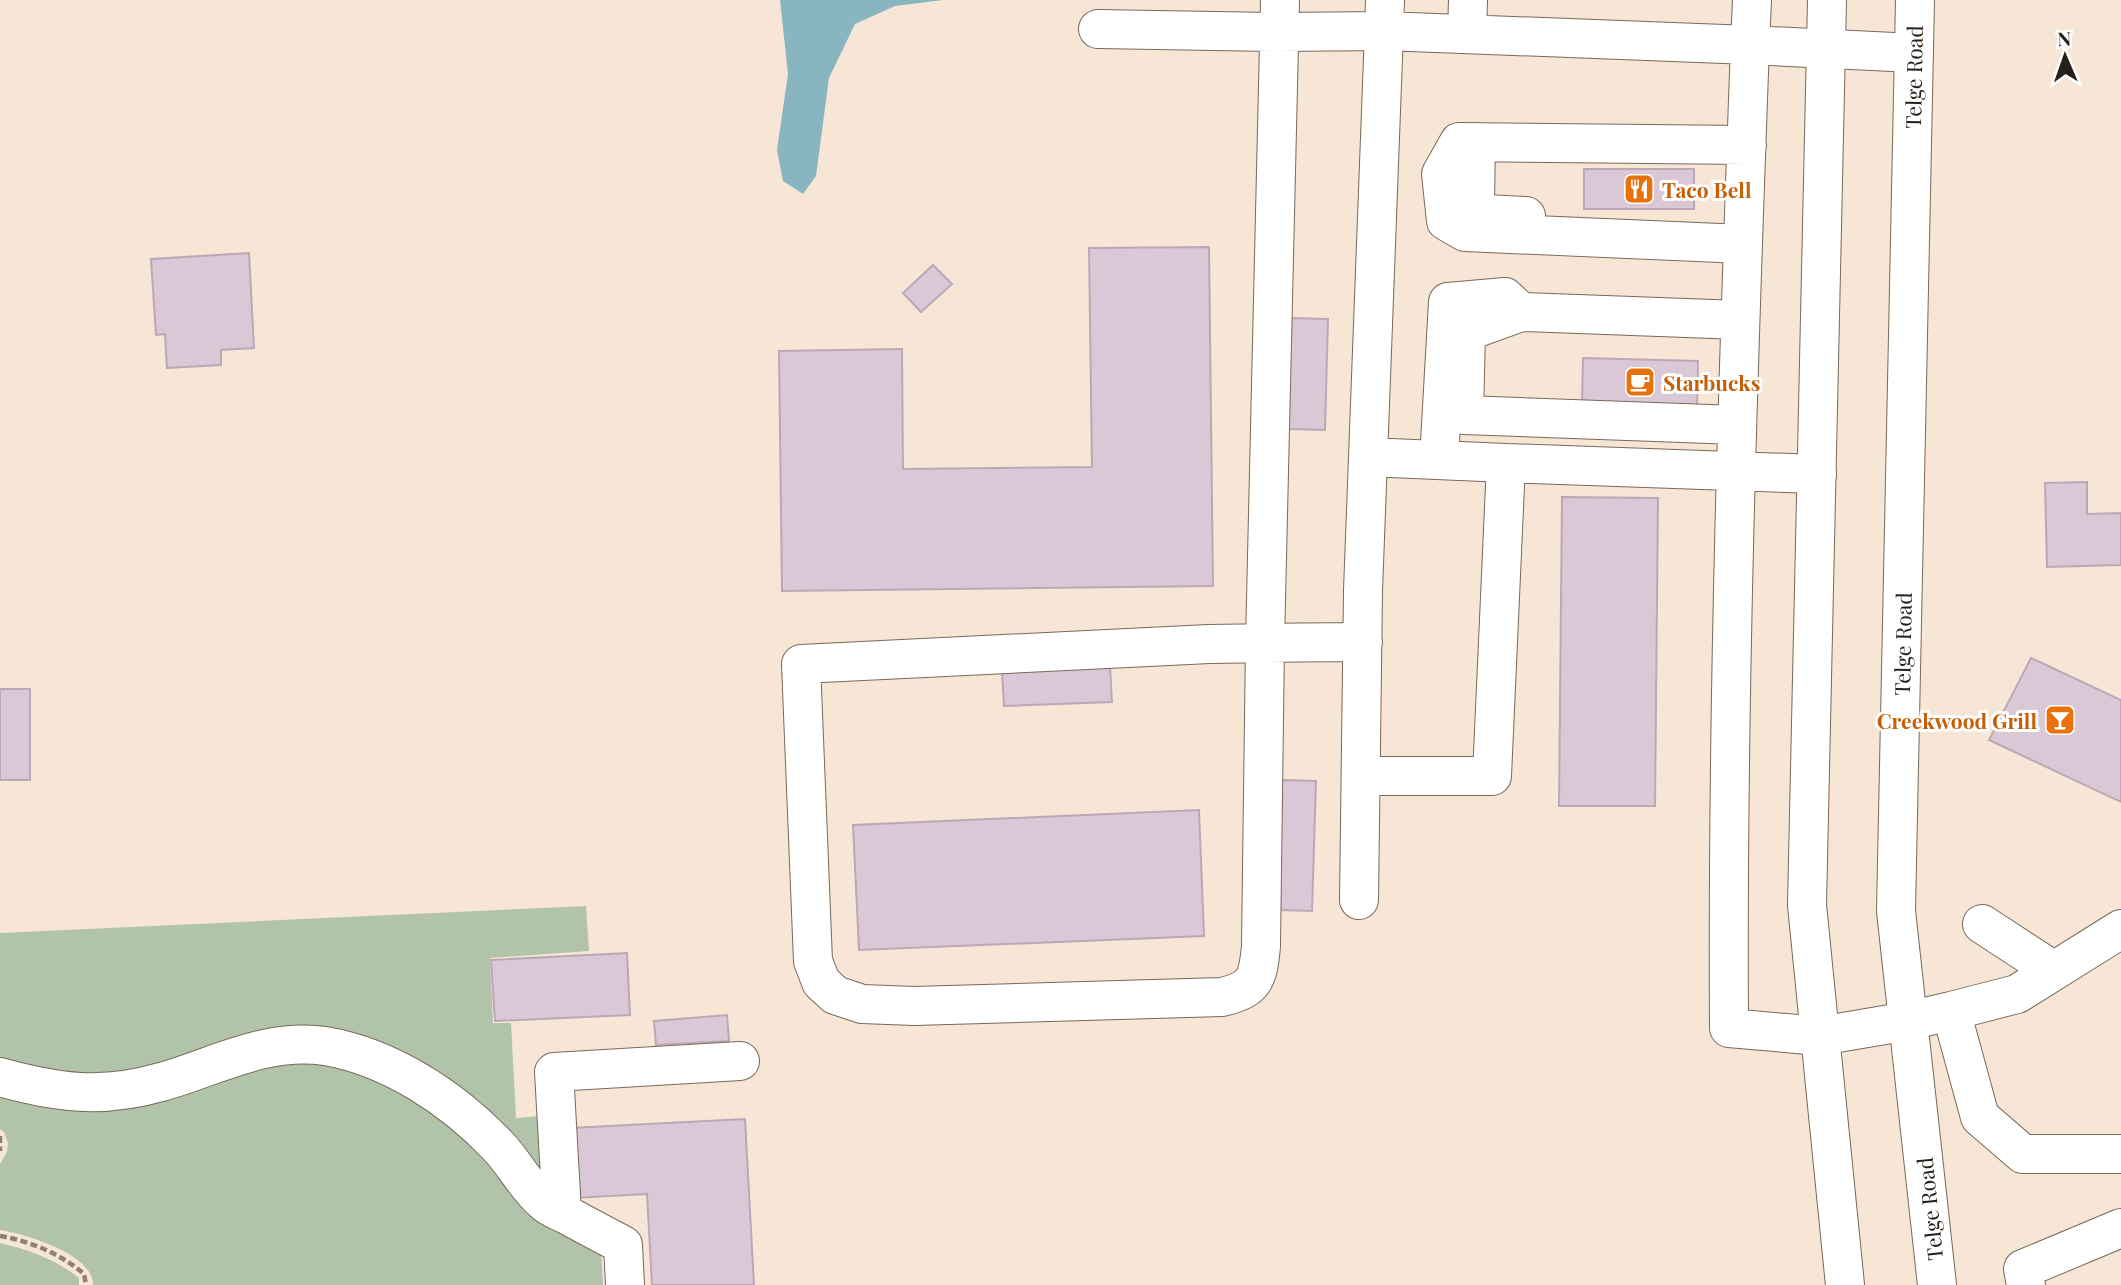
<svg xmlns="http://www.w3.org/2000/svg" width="2121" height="1285" font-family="'Playfair Display',serif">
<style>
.green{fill:#b1c4aa}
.water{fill:#89b5c0}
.building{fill:#dbc8d7;stroke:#bba8b7;stroke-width:2}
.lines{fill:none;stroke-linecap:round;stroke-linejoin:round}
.minor-casing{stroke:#78695a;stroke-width:40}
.major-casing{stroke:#78695a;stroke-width:40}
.path{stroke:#8d8176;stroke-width:4.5;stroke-dasharray:7 3.5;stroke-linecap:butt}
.minor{stroke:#fff;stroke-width:38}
.major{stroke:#fff;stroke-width:38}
.labels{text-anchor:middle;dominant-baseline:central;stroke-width:6;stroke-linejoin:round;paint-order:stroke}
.street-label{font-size:21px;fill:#26201a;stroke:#fff}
.food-label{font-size:21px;font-weight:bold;fill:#c56008;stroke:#fff;text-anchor:start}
</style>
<rect width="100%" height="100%" fill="#f7e6d5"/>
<path class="green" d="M586 906 589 951 490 958 493 1023H511L516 1118 541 1116 546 1190 367 1046 114 1082 0 1067V933Z
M272 1055 400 1081 601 1249 603 1285H93C94 1254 25 1234 0 1230V1164L7 1152 8 1143 4 1132 0 1129V1085Z
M0 1243C30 1250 55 1259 79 1278V1285H0Z"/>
<path class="water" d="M780 0H943L895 6 855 24 829 78 816 176 803 194 783 181 777 150 788 74Z"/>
<path class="building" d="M1584 169H1694V209H1584Z
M1209 247 1213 586 782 591 779 351 902 349 903 469 1092 467 1089 248Z
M249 253 254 348 221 350V365L167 368 165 334 156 335 151 259Z
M933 265 952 284 921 312 903 293Z
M1290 318 1328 319 1325 430 1288 429Z
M1583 358 1698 361 1697 409 1582 402Z
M2087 482V514L2121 513V565L2047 567 2045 483Z
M1562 497 1658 498 1655 806H1559Z
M2031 658 2121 700V802L1989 740Z
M1110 667 1112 702 1004 706 1002 672Z
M0 689H30V780H0Z
M1282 780 1316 781 1312 911 1278 910Z
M1199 810 1204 936 859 950 853 825Z
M627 953 630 1015 495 1021 491 960Z
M727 1015 729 1041 656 1045 654 1021Z
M745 1119 754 1285H652L647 1194 574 1198 570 1128Z"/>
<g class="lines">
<g class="minor-casing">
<path id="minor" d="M1280 0 1265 643 1261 946C1258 978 1256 989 1222 997L914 1006 862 1004 835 995 821 982 813 961 801 664 1209 644C1260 643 1311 642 1363 642
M1098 29 1278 32 1384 31 1385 0
M1467 34 1468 0
M1914 53 1750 45C1738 372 1727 700 1729 1028L1820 1036 1908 1021 1951 1011 2017 994 2121 929
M1476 142 1475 203 1486 214 1526 216
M1743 244 1465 232 1446 221 1441 174 1459 142 1747 145
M1737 425 1464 415 1466 332 1521 312 1740 320
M1368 457 1506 463
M1439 460 1448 302 1505 297 1521 312
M1361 776H1492L1506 463 1817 474
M1359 900 1363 591 1384 31 1750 45 1752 0
M1982 924 2054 971
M1951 1011 1980 1117 2023 1154H2121
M0 1077C58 1093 102 1099 161 1082 215 1067 267 1037 325 1046 390 1057 452 1098 497 1145 514 1162 525 1186 544 1202 550 1208 559 1211 567 1215 585 1225 604 1235 623 1245L625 1285
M562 1212 554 1072 740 1061
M2026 1285 2023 1269 2121 1228"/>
</g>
<g class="major-casing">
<path id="major" d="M1827 0 1807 905 1845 1285
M1915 0 1896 911 1937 1285"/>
</g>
<path class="path" d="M0 1136V1151
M0 1236C30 1241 61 1254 84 1274L86 1285"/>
<use href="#minor" class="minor"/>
<use href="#major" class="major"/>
</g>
<defs>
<g id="restaurant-square" transform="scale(1.575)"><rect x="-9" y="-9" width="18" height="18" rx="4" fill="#e8710a" stroke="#fff"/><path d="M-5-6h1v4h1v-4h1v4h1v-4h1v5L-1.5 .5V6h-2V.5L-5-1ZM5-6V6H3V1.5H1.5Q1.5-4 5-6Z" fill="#fff"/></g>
<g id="cafe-square" transform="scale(1.575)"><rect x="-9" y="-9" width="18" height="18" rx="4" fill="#e8710a" stroke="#fff"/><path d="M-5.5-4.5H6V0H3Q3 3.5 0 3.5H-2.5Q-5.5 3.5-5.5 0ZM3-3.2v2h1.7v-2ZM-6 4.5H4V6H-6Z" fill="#fff"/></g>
<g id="bar-square" transform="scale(1.575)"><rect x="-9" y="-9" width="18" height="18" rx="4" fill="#e8710a" stroke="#fff"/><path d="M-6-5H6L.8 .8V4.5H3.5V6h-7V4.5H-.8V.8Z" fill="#fff"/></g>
</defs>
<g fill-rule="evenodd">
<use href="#restaurant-square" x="1639" y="189"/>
<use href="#cafe-square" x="1640" y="382"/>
<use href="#bar-square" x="2060" y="720"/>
</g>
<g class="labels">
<g class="street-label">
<text transform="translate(1913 77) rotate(-89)">Telge Road</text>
<text transform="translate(1902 644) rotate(-89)">Telge Road</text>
<text transform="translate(1929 1209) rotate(-96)">Telge Road</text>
</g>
<g class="food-label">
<text x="1662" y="189">Taco Bell</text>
<text x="1663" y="382">Starbucks</text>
<text x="2037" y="720" text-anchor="end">Creekwood Grill</text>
</g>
</g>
<g transform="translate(2065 56) rotate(358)" stroke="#ffffff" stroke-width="5" paint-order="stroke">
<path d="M0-5L12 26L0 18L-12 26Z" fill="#26201a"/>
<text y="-10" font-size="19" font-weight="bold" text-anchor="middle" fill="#26201a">N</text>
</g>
</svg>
